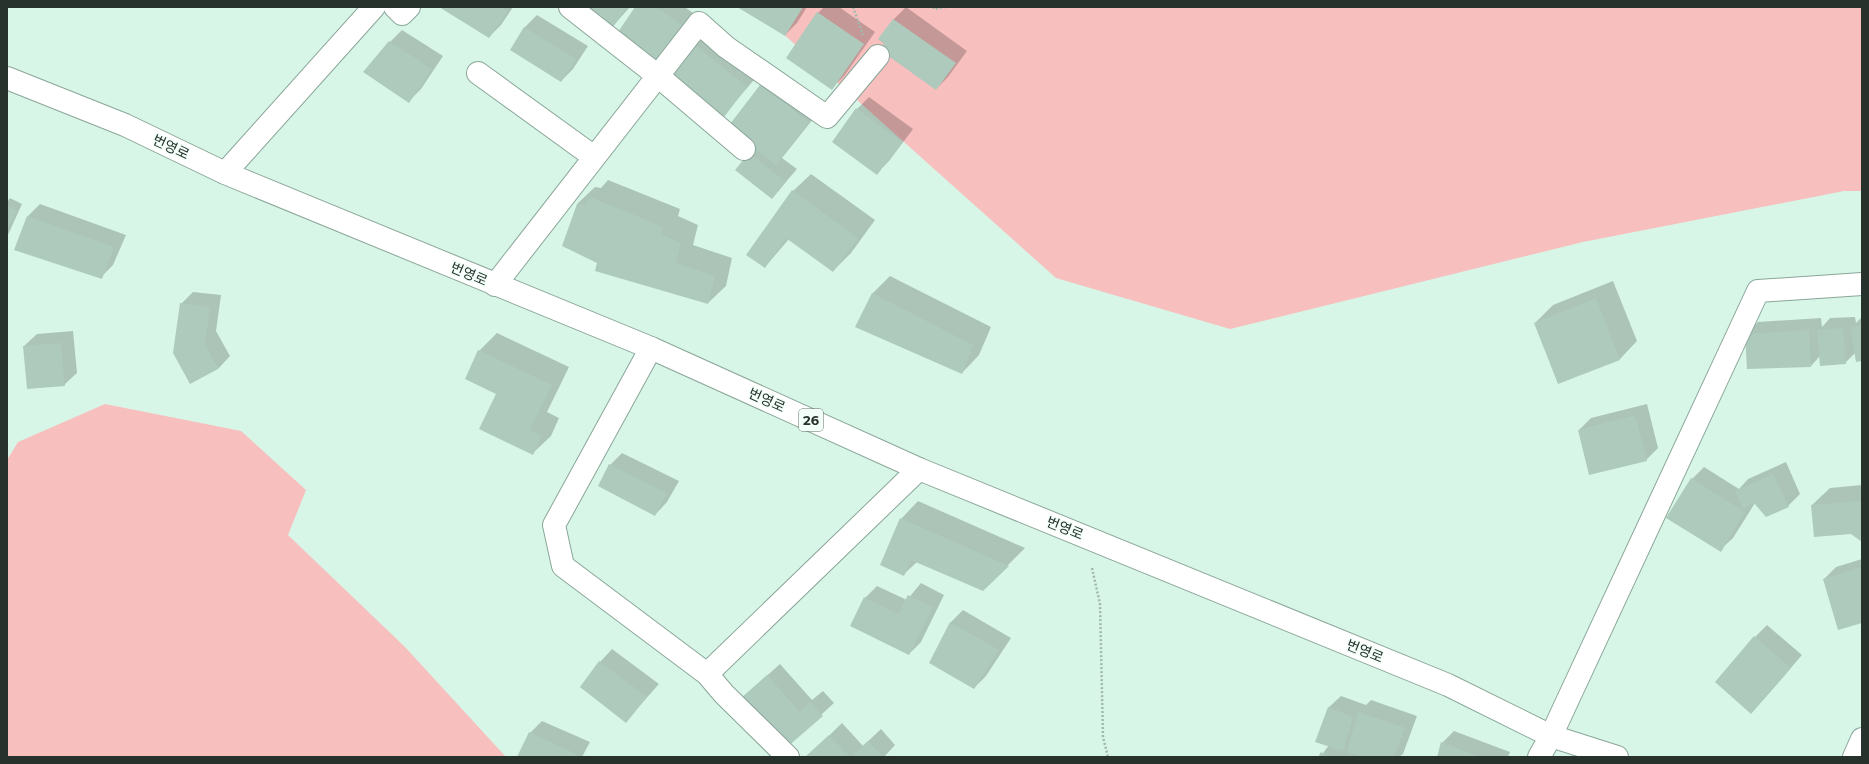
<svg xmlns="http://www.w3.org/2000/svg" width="1869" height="764" font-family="Montserrat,'Noto Sans KR',sans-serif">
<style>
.green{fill:#f7bfbe}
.shadow{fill:#0003}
.building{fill:#adcabc}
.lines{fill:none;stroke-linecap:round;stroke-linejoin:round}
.street-casing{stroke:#8aa699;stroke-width:24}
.primary-casing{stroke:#8aa699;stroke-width:24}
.path{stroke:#a1b9ad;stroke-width:2.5;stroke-dasharray:2 2;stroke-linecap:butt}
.street{stroke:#fff;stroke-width:22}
.primary{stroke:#fff;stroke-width:22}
.labels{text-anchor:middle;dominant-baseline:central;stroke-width:3;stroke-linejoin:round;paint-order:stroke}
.shield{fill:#f2fef8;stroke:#646f6a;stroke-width:1}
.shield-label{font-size:13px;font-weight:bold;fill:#27322d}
.street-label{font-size:14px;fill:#27322d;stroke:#f2fef8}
</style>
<rect width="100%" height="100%" fill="#d8f6e7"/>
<path class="green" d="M753 7H1862V191H1844L1583 242 1230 329 1056 278Z
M105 404 241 431 306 490 288 535 405 647 506 757H7V460L18 442Z"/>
<path class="shadow" d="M441 7H513L501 25 489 37Z
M586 7H630L613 26Z
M637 7H685L693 13 667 50Z
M739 7H807L797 23 785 35Z
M824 7H839L875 32 844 76 832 88 818 13Z
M906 7 967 51 948 77 936 89 880 39 894 19Z
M537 15 588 46 573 69 561 81 511 50 525 27Z
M402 30 443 56 421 89 408 102 390 42Z
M707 34 759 74 724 115 695 46Z
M773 73 821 109 782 158 797 169 772 198 729 128 761 85Z
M869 97 913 129 889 161 877 173 857 109Z
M811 174 875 220 851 253 833 271 789 239 765 267 793 191Z
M608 180 680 209 678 216 698 225 693 245 732 258 726 286 708 303 598 263 577 204 595 187 601 188Z
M10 198 22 204 7 237V202Z
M40 204 126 235 113 265 101 277 28 216Z
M890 276 991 327 979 355 962 373 872 294Z
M1613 281 1637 341 1620 359 1535 323 1553 305Z
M193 292 221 295 216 331 230 356 218 369 181 304Z
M1855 317 1856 323 1862 317V360L1855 353 1845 363 1820 356 1811 366 1746 334 1758 322 1821 318 1822 327 1830 318Z
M73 331 77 373 64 385 24 346 37 334Z
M497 333 569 367 547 412 559 418 551 436 533 453 497 394 479 351Z
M1647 404 1658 448 1646 460 1579 430 1591 418Z
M622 453 679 481 667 502 655 515 610 465Z
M1786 462 1800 494 1788 506 1755 503 1733 538 1720 550 1692 479 1704 467 1739 489 1748 479Z
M1862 485V540L1812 505 1830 488Z
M918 501 1025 548 983 590 917 562 904 574 901 519Z
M1862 559V622L1824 579 1836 567Z
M921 583 944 595 921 642 909 654 865 598 877 586 907 600Z
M963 610 1011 638 986 676 974 688 930 663 951 622Z
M1767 625 1802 655 1763 700 1755 637Z
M612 649 659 684 626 721 581 687 600 662Z
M780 664 812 700 823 691 834 703 786 747 742 698Z
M1341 696 1366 705 1371 700 1417 716 1403 754 1399 757H1320L1329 745 1328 708Z
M542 721 590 742 582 757H518L530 733Z
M842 723 863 746 881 729 895 745 884 757H807Z
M1454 731 1510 752 1508 757H1438L1442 743Z"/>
<path class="building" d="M439 7H502L508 11 489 38Z
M584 7H627L613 27Z
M635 7H656L682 25 655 63 616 35Z
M737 7H803L785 36Z
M817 12 864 44 832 90 786 58Z
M893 19 956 63 936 90 880 50 884 44 878 39Z
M524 27 576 59 561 82 510 50Z
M389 41 432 69 409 103 363 72Z
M695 45 747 87 724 117 671 75Z
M760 85 809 122 776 165 727 128Z
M856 108 902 142 877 175 832 142Z
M749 153 786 182 772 199 735 170Z
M792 190 858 238 833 272 786 238 765 268 746 255Z
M590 197 663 227 661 234 681 243 676 263 715 276 708 304 595 271 597 263 562 246 577 204 586 205Z
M7 206 17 210 7 231Z
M27 216 114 247 102 279 14 250Z
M872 293 973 345 962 374 855 327Z
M1596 298 1620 360 1558 384 1534 323Z
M180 303 210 307 205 344 218 369 190 384 173 353Z
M1862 325V361L1856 362 1850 327Z
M1843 328 1846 364 1820 366 1817 330Z
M1809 330 1811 367 1747 369 1745 334Z
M61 343 65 386 27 389 23 346Z
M478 350 552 385 530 430 542 436 533 455 479 429 496 394 465 379Z
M1635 415 1647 461 1589 475 1578 430Z
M609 464 667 493 655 516 598 486Z
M1773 474 1789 507 1766 517 1754 503 1743 509 1735 491Z
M1691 478 1745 512 1721 552 1666 518Z
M1859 501 1862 502V542L1851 534 1814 537 1811 505Z
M900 518 1009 566 983 591 911 560 904 576 880 565Z
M1862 567V623L1838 630 1823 579Z
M908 595 933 607 909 655 850 626 864 597 898 614Z
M950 622 999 650 974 689 929 663Z
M1754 636 1791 668 1751 714 1715 682Z
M599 661 647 697 626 723 580 687Z
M767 675 800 712 810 702 823 716 786 748 741 698Z
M1328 707 1353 717 1343 751 1315 742Z
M1358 712 1405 728 1394 757H1362L1347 752Z
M529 732 578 755 577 757H517Z
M829 735 850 757H805Z
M868 741 883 757H851Z
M1441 742 1480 757H1437Z
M1321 752 1329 757H1318Z"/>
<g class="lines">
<g class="street-casing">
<path id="street" d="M395 7 402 14 409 7
M570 7 658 76 744 149
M478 73 594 157
M225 173 374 7
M495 285 699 23 726 47 827 117 878 56
M651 348 554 525 563 566 707 674 724 694 788 757
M707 674 919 469
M1539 757 1551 736 1758 291 1862 284
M1854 757 1862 739"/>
</g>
<g class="primary-casing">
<path id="primary" d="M7 78 125 125 225 173 651 348 919 469 1448 685 1551 736 1617 757"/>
</g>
<path class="path" d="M853 7 863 35
M933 7 934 9 945 7
M1092 568 1100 604 1103 737 1108 757"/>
<use href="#street" class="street"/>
<use href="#primary" class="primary"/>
</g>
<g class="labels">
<rect class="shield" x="799" y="409" width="24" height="22" rx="3"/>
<g class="shield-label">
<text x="811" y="420">26</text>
</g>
<g class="street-label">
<text transform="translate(171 147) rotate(25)">번영로</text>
<text transform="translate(469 274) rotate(23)">번영로</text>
<text transform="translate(767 400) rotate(24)">번영로</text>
<text transform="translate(1065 528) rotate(22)">번영로</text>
<text transform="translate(1365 651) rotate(22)">번영로</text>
</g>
</g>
<rect width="1869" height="764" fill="none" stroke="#27322d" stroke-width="16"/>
</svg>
